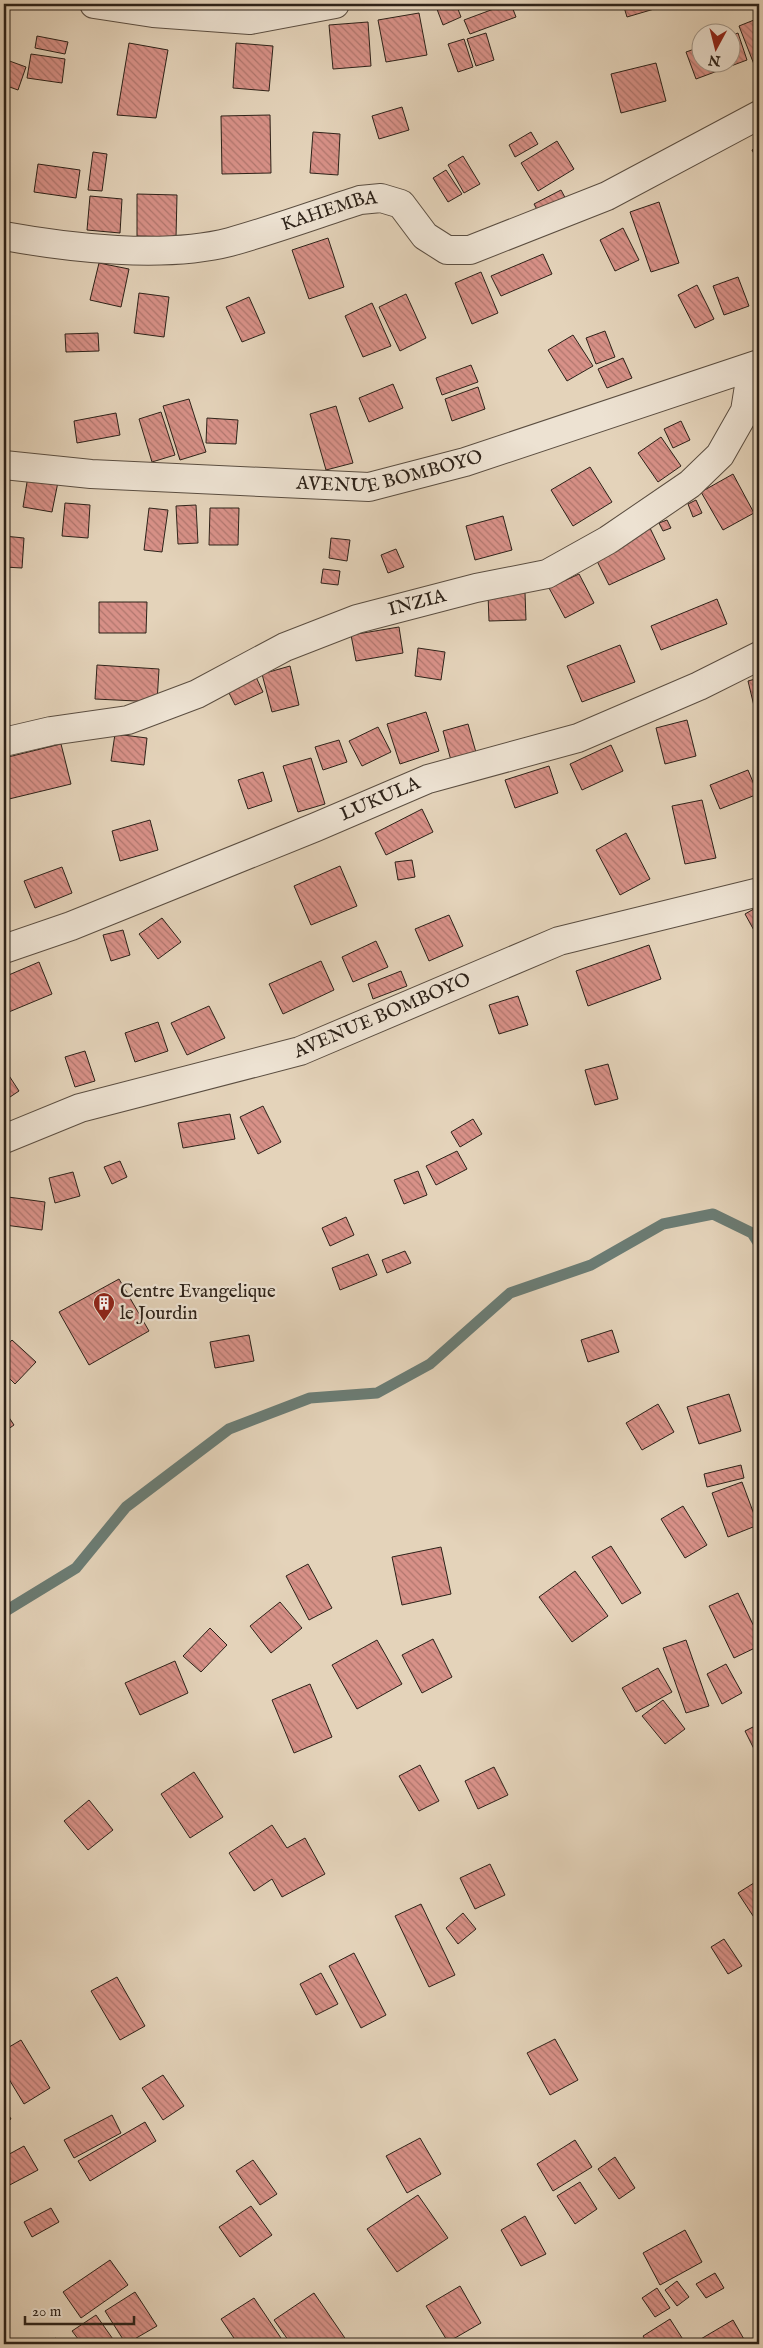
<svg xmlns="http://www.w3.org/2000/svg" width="763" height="2348" font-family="'IM FELL English',serif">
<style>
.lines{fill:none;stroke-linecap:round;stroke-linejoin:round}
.stream{stroke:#6b7c74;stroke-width:11}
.building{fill:url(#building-back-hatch);stroke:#2d2219}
.minor-casing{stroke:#5b4e41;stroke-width:30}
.minor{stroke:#ede2d2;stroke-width:28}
.labels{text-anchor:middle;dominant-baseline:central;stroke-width:4.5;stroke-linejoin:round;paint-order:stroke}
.street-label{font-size:19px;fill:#2d2219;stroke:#ede2d2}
.poi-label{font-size:19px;fill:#2d2219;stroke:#ede2d2;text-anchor:start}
</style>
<defs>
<pattern id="building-back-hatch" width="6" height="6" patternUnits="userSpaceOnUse" patternTransform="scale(1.25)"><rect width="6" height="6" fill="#d89188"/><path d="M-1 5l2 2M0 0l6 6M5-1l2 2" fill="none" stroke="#b0766e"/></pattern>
</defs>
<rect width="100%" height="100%" fill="#e4d3ba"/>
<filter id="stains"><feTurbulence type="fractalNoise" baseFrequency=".004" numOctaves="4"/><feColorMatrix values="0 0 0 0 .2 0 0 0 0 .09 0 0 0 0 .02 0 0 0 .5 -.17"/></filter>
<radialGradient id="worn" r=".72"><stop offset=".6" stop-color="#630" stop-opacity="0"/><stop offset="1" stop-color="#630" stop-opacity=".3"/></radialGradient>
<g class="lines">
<path class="stream" d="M4 1612 76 1568 126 1507 229 1429 310 1398 377 1393 430 1364 510 1293 591 1265 663 1224 713 1214 752 1233 759 1244"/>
</g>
<path class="building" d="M435 4H456L461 17 443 25Z
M507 4H511L516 17 470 34 464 20Z
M623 4H660L661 7 627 17Z
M419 13 427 55 386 62 378 20Z
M759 18V71L757 72 739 26Z
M368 22 371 66 333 69 329 25Z
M486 33 494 60 476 66 467 39Z
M738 33 747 60 696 79 686 52 700 47V62H730V36Z
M37 36 68 42 65 54 35 48Z
M464 39 473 67 458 72 448 44Z
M129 43 168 50 156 118 117 115Z
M236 43 273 46 269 91 233 88Z
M31 54 65 59 62 83 27 78Z
M4 59 26 67 18 90 4 85Z
M656 63 666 101 621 113 611 74Z
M402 107 409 130 379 139 372 116Z
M270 115 271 173 222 174 221 116Z
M313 132 340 134 338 175 310 173Z
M531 132 538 144 515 157 509 145Z
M557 141 574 169 538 191 521 163Z
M759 146V163L752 150Z
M93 152 107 154 102 191 88 190Z
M463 156 480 184 464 193 448 165Z
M38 164 80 170 76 198 34 192Z
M446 170 462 194 448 202 433 178Z
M561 190 568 203 541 217 534 204Z
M137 194 177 195 176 237 137 236Z
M90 196 122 199 120 233 87 230Z
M659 202 679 263 651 272 630 212Z
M623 228 639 260 615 271 600 240Z
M328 238 344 287 309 299 292 250Z
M543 254 552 274 501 296 491 276Z
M99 263 129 269 121 307 90 300Z
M481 272 498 313 472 324 455 283Z
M738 277 749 306 724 315 713 286Z
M697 285 714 319 695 328 678 295Z
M139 293 169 297 164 337 134 333Z
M406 294 426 338 400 351 379 307Z
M249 297 265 333 242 342 226 307Z
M372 303 391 346 363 357 345 316Z
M605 331 615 357 596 364 586 338Z
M98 333 99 351 66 352 65 334Z
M573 335 593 366 567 381 548 350Z
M623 358 632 378 607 388 598 369Z
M471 365 478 382 442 395 436 378Z
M393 384 403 408 369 422 359 398Z
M478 387 485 409 452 421 445 399Z
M189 399 206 452 180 460 163 406Z
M336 406 353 463 326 470 310 414Z
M161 412 175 455 152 462 139 419Z
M116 413 120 435 77 443 74 421Z
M207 418 238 420 236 444 206 443Z
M681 421 690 440 673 448 664 429Z
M661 437 681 466 658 482 638 453Z
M590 467 612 502 573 526 551 490Z
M733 474 754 513 723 530 701 492Z
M28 476 58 482 52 512 23 507Z
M696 500 702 513 693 517 688 504Z
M65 503 90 505 88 538 62 536Z
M196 505 198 543 178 544 176 506Z
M149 508 168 510 162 552 144 550Z
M210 508H239L238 545H209Z
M503 516 512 550 475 560 466 526Z
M667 520 671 528 663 531 659 523Z
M650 528 665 559 609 585 594 555Z
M4 536 24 538 22 568 4 567Z
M331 538 350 540 347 561 329 558Z
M396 549 404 567 388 573 381 555Z
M323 569 340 571 338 585 321 583Z
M579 574 594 603 565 618 549 588Z
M525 593 526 620 489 621 488 594Z
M717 599 727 624 661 650 651 626Z
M99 602H147L146 633H99Z
M399 627 403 653 356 661 351 635Z
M620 645 635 682 582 702 567 666Z
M418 648 445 652 441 680 415 676Z
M97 665 159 669 157 702 95 699Z
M290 666 299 705 272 712 262 674Z
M256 677 263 692 235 705 228 691Z
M759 678V705L754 706 748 681Z
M426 712 439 751 400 764 387 724Z
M687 720 696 756 665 764 656 728Z
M468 724 477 756 452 764 443 731Z
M378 727 391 752 362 766 349 741Z
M115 734 147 738 144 765 111 761Z
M339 740 347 762 323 770 315 747Z
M61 744 71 784 9 799 4 778V758Z
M611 745 623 771 582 790 570 764Z
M311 758 325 804 298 812 283 766Z
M549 766 558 793 515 808 505 780Z
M748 770 758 794 720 809 710 785Z
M263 772 272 801 248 809 238 780Z
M702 800 716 858 685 864 672 806Z
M422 809 433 832 386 855 375 833Z
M150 820 158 850 120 861 112 831Z
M626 833 650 879 620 895 596 850Z
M412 860 415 877 398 880 395 862Z
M340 866 357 906 311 925 294 886Z
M62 867 72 893 35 908 24 881Z
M759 906V932L756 934 745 914Z
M449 915 463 946 429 961 415 929Z
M162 918 181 942 158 959 139 934Z
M123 930 130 955 111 961 103 935Z
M376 941 388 967 353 982 342 957Z
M649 945 661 979 588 1006 576 971Z
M321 961 334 990 283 1014 269 984Z
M39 962 52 994 4 1014V977Z
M401 971 407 986 373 999 368 984Z
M518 996 528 1025 499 1034 489 1005Z
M209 1006 225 1038 187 1055 171 1023Z
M158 1022 168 1051 135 1062 125 1033Z
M85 1051 95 1081 75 1087 65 1057Z
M608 1064 618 1099 595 1105 585 1070Z
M6 1071 19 1091 4 1101V1073Z
M263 1106 281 1142 258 1154 240 1117Z
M230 1114 235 1139 183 1148 178 1123Z
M473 1119 482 1134 460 1147 451 1132Z
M457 1151 467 1169 436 1185 426 1166Z
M120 1161 127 1177 112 1184 104 1167Z
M418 1171 427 1195 404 1204 394 1180Z
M73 1172 80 1196 55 1203 49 1178Z
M8 1197 45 1202 42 1230 5 1225Z
M346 1217 354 1235 330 1246 322 1228Z
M405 1251 411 1263 387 1273 382 1260Z
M368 1254 377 1275 340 1290 332 1268Z
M119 1279 149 1331 89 1365 59 1312Z
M612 1330 619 1352 588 1362 581 1340Z
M249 1335 254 1361 215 1368 210 1342Z
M12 1340 36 1362 15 1384 4 1373V1349Z
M729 1394 741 1431 699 1444 687 1407Z
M658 1404 674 1432 642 1450 626 1423Z
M4 1410 14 1425 4 1432Z
M741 1465 744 1478 707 1487 704 1474Z
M742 1482 758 1525 728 1537 712 1493Z
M683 1506 707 1545 685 1558 661 1519Z
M611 1546 641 1593 622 1604 592 1557Z
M441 1547 451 1594 402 1605 392 1557Z
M308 1564 332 1608 309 1620 286 1576Z
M575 1571 608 1616 572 1642 539 1597Z
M738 1593 759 1637V1646L734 1658 709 1606Z
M280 1602 302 1628 271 1653 250 1626Z
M210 1628 227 1645 201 1672 183 1656Z
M433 1639 452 1677 422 1693 402 1655Z
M377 1640 402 1684 357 1709 332 1665Z
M686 1640 709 1706 686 1713 663 1648Z
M175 1661 188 1693 140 1715 125 1683Z
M726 1664 742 1693 722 1704 707 1674Z
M658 1668 672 1692 636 1712 622 1688Z
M310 1684 332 1737 294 1753 272 1700Z
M663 1700 685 1729 665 1744 642 1716Z
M759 1724V1749L755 1751 745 1731Z
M420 1765 439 1801 419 1811 399 1776Z
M494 1767 508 1795 478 1809 465 1781Z
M194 1772 223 1817 190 1838 161 1794Z
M89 1800 113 1830 88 1850 64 1821Z
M272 1825 287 1848 305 1838 325 1874 282 1897 272 1879 254 1891 229 1853Z
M490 1864 505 1895 475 1909 460 1878Z
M757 1881 759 1884V1925L738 1893Z
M421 1904 455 1975 429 1987 395 1916Z
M463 1913 476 1929 458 1944 446 1928Z
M724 1939 742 1966 728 1974 711 1947Z
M354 1953 386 2015 361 2028 329 1966Z
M321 1973 338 2004 316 2015 300 1984Z
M117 1977 145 2026 120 2040 91 1991Z
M555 2039 578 2080 550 2095 527 2053Z
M21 2040 50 2088 24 2104 4 2071V2050Z
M163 2075 184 2106 163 2120 142 2088Z
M4 2107 11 2119 4 2123Z
M112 2115 121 2133 74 2158 64 2140Z
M145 2122 156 2141 90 2181 78 2161Z
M420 2138 441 2174 407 2193 386 2156Z
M575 2140 592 2167 553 2191 537 2164Z
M24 2146 38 2170 4 2188V2157Z
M615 2157 635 2188 619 2199 598 2169Z
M253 2160 277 2194 260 2205 236 2171Z
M580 2182 597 2209 575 2224 557 2196Z
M418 2195 448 2238 397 2272 367 2229Z
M251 2206 272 2235 240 2257 219 2227Z
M51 2208 59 2222 32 2237 24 2222Z
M525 2216 546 2254 521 2266 501 2230Z
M685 2230 702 2262 660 2285 643 2253Z
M110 2260 128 2285 81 2318 63 2292Z
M715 2273 724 2288 706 2298 696 2284Z
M677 2281 689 2297 677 2306 665 2290Z
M460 2286 481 2323 448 2342 426 2306Z
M657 2288 670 2308 655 2317 642 2298Z
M135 2292 157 2326 126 2344 105 2311Z
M314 2293 349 2344H291L274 2320Z
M254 2298 285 2344H238L221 2319Z
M96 2315 115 2342 111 2344H82L72 2331Z
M670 2319 684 2341 679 2344H648L643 2336Z
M733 2320 745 2341 740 2344H695L694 2343Z
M4 2331 12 2344H4Z
M56 2338 61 2344H47Z"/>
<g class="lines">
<g class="minor-casing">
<g id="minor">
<path d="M94 4 153 13 250 20 335 4"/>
<path id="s1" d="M4 236C70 248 164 259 230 242 273 230 317 214 360 200L381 198 401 204 425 236 447 250H470L607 196 759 115"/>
<path id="s2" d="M4 465 91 474 369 487 465 462 759 364"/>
<path id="s3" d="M4 742 51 731 128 720 197 694 285 647 357 619 476 588 547 574 608 540 690 484 720 455 745 411 752 367"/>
<path id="s4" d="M4 949 71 926 316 827 428 779 578 738 699 686 759 656"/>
<path id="s5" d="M4 1139 80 1108 300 1051 559 941 759 892"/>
</g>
</g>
<use href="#minor" class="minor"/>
</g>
<defs>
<g id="building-pin" transform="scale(1.125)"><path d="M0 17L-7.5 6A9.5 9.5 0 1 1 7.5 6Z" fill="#8f2418" stroke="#ede2d2"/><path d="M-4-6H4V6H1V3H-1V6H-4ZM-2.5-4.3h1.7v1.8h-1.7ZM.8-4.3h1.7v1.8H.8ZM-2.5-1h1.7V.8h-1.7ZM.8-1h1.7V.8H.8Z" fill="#fff"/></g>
</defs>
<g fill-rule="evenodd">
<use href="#building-pin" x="104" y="1303"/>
</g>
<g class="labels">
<g class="street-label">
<text stroke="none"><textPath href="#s1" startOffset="332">KAHEMBA</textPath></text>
<text stroke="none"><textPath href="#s2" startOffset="388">AVENUE BOMBOYO</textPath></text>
<text stroke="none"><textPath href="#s3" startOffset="439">INZIA</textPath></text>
<text stroke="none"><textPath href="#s4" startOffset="405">LUKULA</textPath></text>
<text stroke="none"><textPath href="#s5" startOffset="399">AVENUE BOMBOYO</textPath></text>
</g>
<g class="poi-label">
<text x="120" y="1292">Centre Evangelique<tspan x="120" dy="22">le Jourdin</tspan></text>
</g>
</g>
<rect width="763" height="2348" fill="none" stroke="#e4d3ba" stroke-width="20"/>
<rect x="5" y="5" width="753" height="2338" fill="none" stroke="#2d2219" stroke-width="2.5"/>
<rect x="10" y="10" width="743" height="2328" fill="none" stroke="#2d2219"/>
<g transform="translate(716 48) rotate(187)"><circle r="24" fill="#ede2d2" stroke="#a09588"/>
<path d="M0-4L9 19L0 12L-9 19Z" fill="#8f2418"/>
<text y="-8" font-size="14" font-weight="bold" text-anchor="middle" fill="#2d2219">N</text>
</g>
<path d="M25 2316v8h109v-8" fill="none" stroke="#2d2219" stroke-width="2.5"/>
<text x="32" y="2316" font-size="15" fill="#2d2219" stroke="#ede2d2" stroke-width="4" paint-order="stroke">20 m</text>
<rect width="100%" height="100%" filter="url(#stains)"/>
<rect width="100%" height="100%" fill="url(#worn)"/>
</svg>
